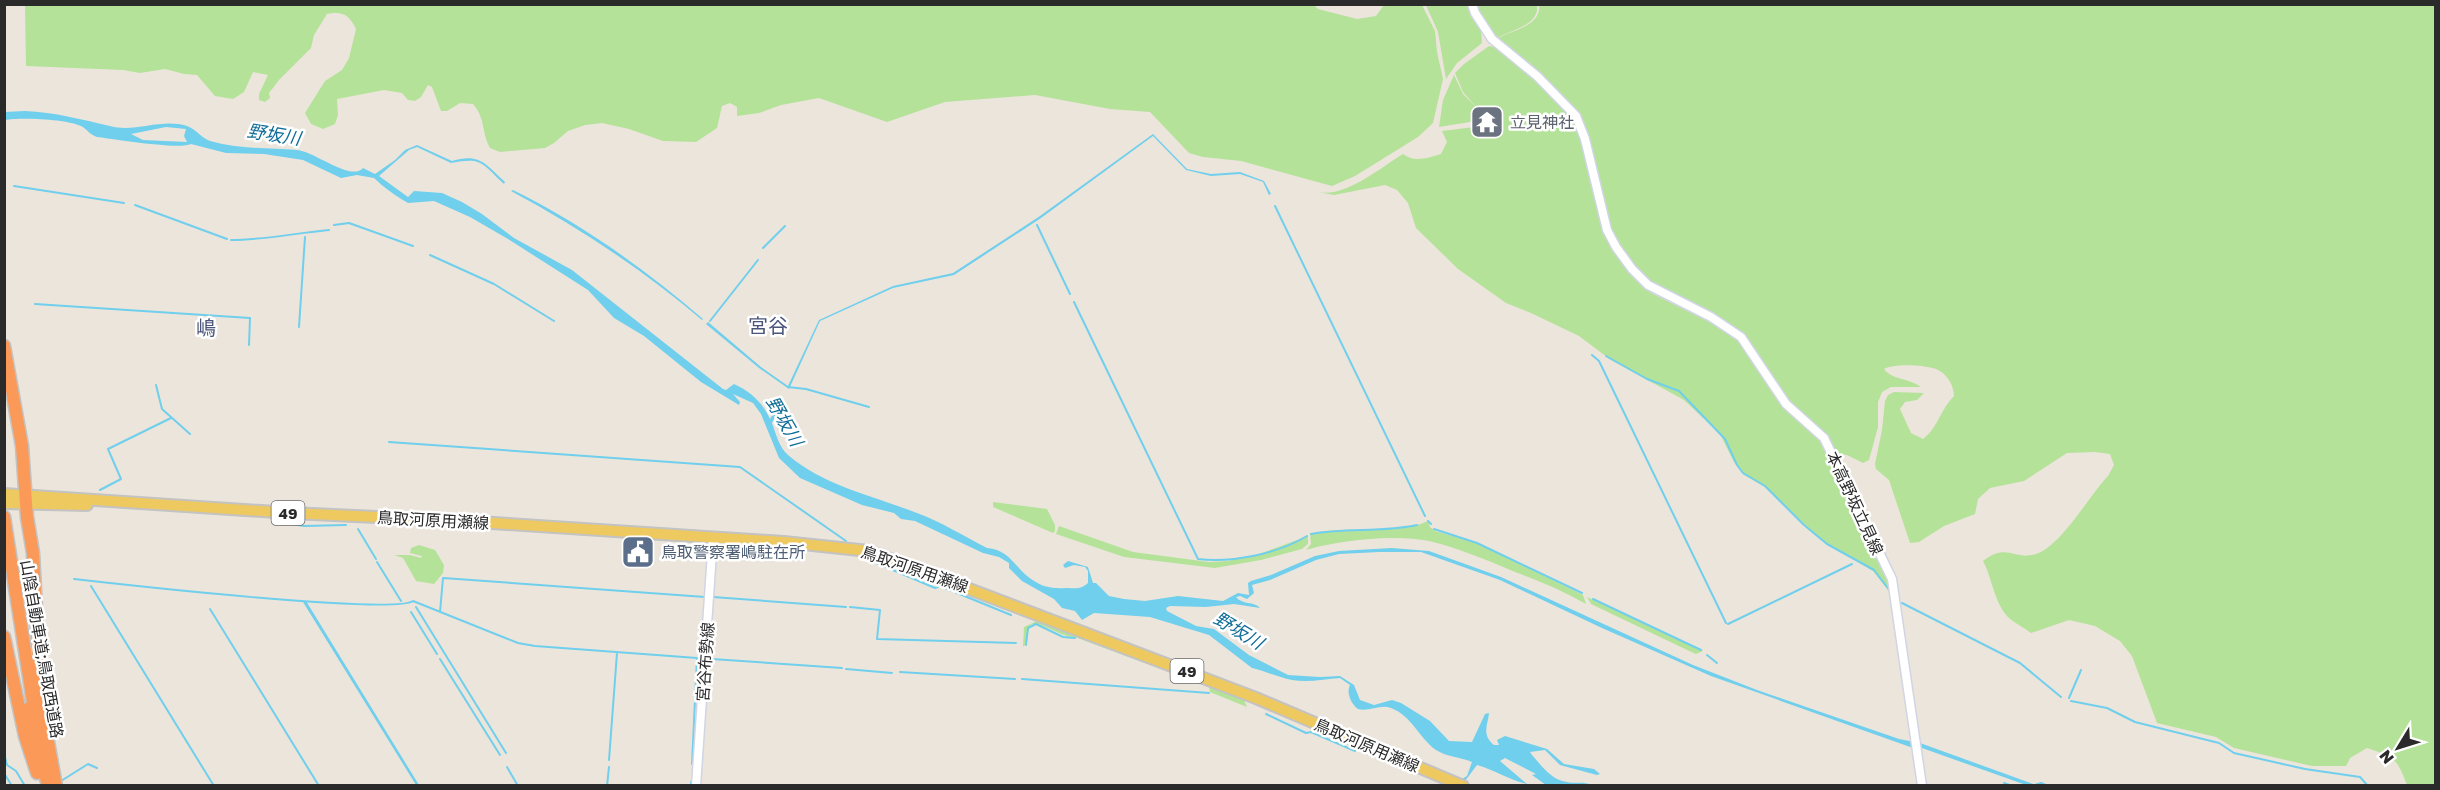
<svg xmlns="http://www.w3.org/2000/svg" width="2440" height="790" font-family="'Golos Text','Noto Sans JP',sans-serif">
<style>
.green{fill:#b4e299}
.water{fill:#70cfec;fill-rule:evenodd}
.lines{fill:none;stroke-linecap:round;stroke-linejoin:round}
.stream{stroke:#70cfec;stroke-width:2}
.tertiary-casing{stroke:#d1d5e3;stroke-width:11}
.primary-casing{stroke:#c3c3c3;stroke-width:14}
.motorway-casing{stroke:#c3c3c3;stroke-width:15}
.tertiary{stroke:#fff;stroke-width:8}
.primary{stroke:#eec95f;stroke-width:10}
.motorway{stroke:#fb9a58;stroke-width:12}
.labels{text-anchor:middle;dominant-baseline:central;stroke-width:5;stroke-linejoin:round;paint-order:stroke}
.shield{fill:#fff;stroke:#6a6a6a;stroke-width:1.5}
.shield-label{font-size:15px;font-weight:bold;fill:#2a2a2a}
.worship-label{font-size:16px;fill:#5b616d;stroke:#fff;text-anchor:start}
.street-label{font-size:16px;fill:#2a2a2a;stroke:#fff}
.service-label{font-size:16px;fill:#4e5e75;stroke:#fff;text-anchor:start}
.water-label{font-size:18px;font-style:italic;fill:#0f6d98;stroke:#fff}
.quarter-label{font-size:20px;fill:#4b557a;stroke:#fff}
</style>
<rect width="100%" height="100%" fill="#ece5dc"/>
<path class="green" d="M1313 4 1318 9 1357 19 1376 16 1384 5H1422L1435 31 1437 52 1443 79 1433 123 1418 137 1355 176 1332 186 1241 161 1203 157 1189 153 1150 112 1110 109 1035 95 945 102 887 122 819 98 781 105 759 113 737 116V107L730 103 722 106 717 128 696 142 663 141 629 129 602 123 585 125 568 131 554 143 545 148 500 152 490 148C481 132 486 119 473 104L460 103 447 111H441L432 87 428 85 421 97 415 101 408 100 402 93 384 90 337 99 338 115 335 124 323 129 311 124 305 113 325 81 342 70 349 58 356 29C349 15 343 11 327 14L314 35 311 48 279 80 269 93 270 98 265 102 259 100V94L268 75 253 72 244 92 233 99 215 96 197 75 184 74 165 69 140 73 123 70 26 66 25 5Z
M1539 4 2435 5V785H2407C2397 758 2394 757 2367 748L2350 758 2346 766H2312L2234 748 2216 737 2157 723 2132 656 2120 641 2095 626 2069 620 2031 633C2025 628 2016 624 2010 619 1994 604 1993 580 1983 561 2007 542 2014 561 2036 554 2061 546 2089 496 2108 476L2114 465 2110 454 2095 452 2067 453 2024 481 1990 488 1978 499 1975 514 1944 526 1919 542 1910 543 1889 480 1876 469 1875 464 1882 430 1885 401 1888 395 1894 392 1924 393 1917 400 1905 402 1900 409 1911 433 1923 439C1938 428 1940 410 1954 396 1954 386 1947 373 1936 369 1925 365 1894 363 1884 369 1892 380 1909 378 1921 387H1891L1882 392 1878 402V427L1869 460 1863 463 1847 455 1837 454C1823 426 1802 419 1784 397 1767 375 1759 347 1737 329 1712 308 1677 303 1652 283 1634 269 1619 244 1609 224L1583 120 1557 89 1498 38C1513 30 1542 26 1539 4Z
M1426 5H1469L1481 31 1482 43 1457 63 1446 79 1438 32Z
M1477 5H1537C1540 25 1511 30 1497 38L1481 16Z
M1489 46C1492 47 1495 46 1498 48 1516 55 1569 110 1578 127L1603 228 1637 280 1653 294 1726 330 1742 343 1780 404 1820 439 1885 573 1892 603 1888 590 1873 571 1820 539 1767 488 1744 475 1734 462 1720 434 1684 400 1611 360 1579 336 1531 313 1506 303 1458 269 1416 228 1408 203 1397 190 1385 185 1334 195 1318 192C1345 198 1380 168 1403 154 1415 163 1427 158 1441 154L1447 142 1442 131 1482 126 1487 128 1500 124V116L1492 114 1476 121 1439 127 1443 100 1454 75 1463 94 1477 108 1463 92 1455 73 1464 64Z
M993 502 1047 509 1055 525V531L1053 533 993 507Z
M1428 521 1430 527 1435 531 1477 543 1583 595 1586 604C1564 591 1539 581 1515 572 1487 560 1458 548 1429 541 1395 534 1339 540 1306 550L1311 544 1310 534C1348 524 1393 537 1428 521Z
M1059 526 1133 552 1209 562 1227 561 1256 555 1308 536V544L1302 549 1261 560 1215 568 1124 557 1056 534Z
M419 545 435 550 444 565 443 573 434 584 416 581 403 558 394 555H410L421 558 422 556 410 553 411 548Z
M1587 597 1703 651 1696 654 1685 649 1591 604Z
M1039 620 1244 700 1247 707 1210 692 1209 687 1075 637C1060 638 1046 622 1030 625L1025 645 1023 647 1024 627Z"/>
<path class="water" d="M25 111C54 112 84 120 110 126 135 133 161 118 187 126 196 129 201 138 210 141 238 149 269 148 297 150 314 151 351 182 363 168L375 174 395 160 405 150 417 145 452 161C480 153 485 164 505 182L504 184C481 163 483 157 451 163L417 147 409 150 379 176 408 197 414 191 442 193 462 202 482 214 514 238 572 270 723 389 726 390 734 384C750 391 763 403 770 419L780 402 782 403 772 423C776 434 779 447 788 455 824 486 874 496 917 513 941 522 964 536 987 548 1009 549 1015 568 1031 579 1042 587 1053 589 1066 588 1076 588 1080 590 1088 583V571L1085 567 1074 565 1065 568 1063 565 1068 561 1088 567 1093 583H1096L1109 596 1124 599 1145 601 1178 596 1223 601 1238 593 1249 595 1248 583 1251 581 1271 575 1315 556 1339 551 1392 548 1429 551 1501 577 1693 665 1757 690 1899 739 1920 743 2036 785H2026L1922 748H1913L1899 743 1711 676 1602 628 1500 580 1421 552H1379L1339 554 1316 560 1270 580 1252 585 1254 593 1247 599 1240 596 1236 597C1242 605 1254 601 1260 608L1234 604 1206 607 1170 606 1166 608 1167 611 1196 626 1214 629 1249 655 1288 675 1320 677 1340 676 1354 685 1360 700 1374 705 1392 700 1401 703 1430 721 1449 741 1472 742 1485 714 1489 713C1488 725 1481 734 1494 745H1499L1497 740 1505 736 1547 749 1564 764 1594 769 1600 774 1597 775 1560 765 1545 750 1530 752 1532 755C1542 766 1551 780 1567 782 1576 784 1583 781 1592 785H1546L1532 775 1536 774 1505 758 1500 761 1527 784C1509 780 1495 770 1477 765L1465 781 1462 779 1467 776 1472 762C1460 757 1447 757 1436 750 1419 738 1412 716 1391 708 1380 704 1369 712 1358 709 1351 704 1346 693 1350 685L1340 678C1325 679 1308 683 1292 680 1278 677 1265 671 1252 668L1209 635 1150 617 1094 613 1082 620 1075 611 1062 608 1054 599 1022 581 1009 568V563L999 557 983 553 915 521 901 519 894 513 862 505 800 478 779 458 761 414 753 403 733 394 740 402 739 405 701 382 644 336 614 318 588 290 508 239 470 217 434 201 408 203C396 196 383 187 374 178L357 175 341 178 303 160 264 154 226 153 191 144C179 150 114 139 97 137 90 135 87 129 81 126 67 119 20 117 5 120V112ZM166 127 186 129 184 136 187 142 143 140 131 134Z
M1153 134 1187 169 1211 174 1240 172 1264 181 1271 194 1269 195 1263 182 1240 174 1211 176 1186 170 1153 136 1041 218 954 275 893 288 820 321 789 389 759 368 706 324 708 322 761 367 788 386 819 320 893 286 953 273 1040 216Z
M513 190C582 224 645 269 703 319L702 320C643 270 580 228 511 191Z
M306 601 419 785H416L303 602Z"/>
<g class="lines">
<path class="stream" d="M14 186 124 203
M135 205 227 239
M1275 206 1425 516
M334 225 349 223 413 246
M1037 225 1070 294
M231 240C264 240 296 233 329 230
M763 248 785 226
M430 255 494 284 554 321
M1074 302 1198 559C1232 563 1277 554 1307 536
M35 304 250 318 249 345
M710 321 758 260
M299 327 305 237
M1592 355 1599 361 1726 623
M1606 356 1647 379 1679 391 1725 439 1737 465 1743 473 1765 486 1804 525 1827 544 1874 570 1890 591
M156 385 162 409 190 434
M788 387 806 389 869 407
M389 442 740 467 846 541
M100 490 121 479 108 449 171 418
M274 521 304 526 346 525
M1428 521 1431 524
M358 529 376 559
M1434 529 1477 543 1582 593
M1311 534C1346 527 1382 533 1417 525
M377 562 401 601
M874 562 935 588 940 586 1011 615
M74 579C118 584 392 615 413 601L518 643 535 646 697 658 692 764
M91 586 214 786
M713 597 846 607
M1593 599 1701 650
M1902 603 2020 663 2061 697
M416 607 506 753
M850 607 880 610 877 639 1016 643
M210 609 319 786
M411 612 437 654
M440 612 443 578 705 597
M1728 624 1852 564
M1026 645 1028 628 1036 624 1063 637 1075 638
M1707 655 1717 663
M440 659 500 755
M712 659 842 668
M846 669 892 673
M900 672 1015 679
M1022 679 1209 693
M2069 698 2081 670
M2071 701 2107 708 2135 722 2219 743 2234 753 2305 769 2360 777 2368 786
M1266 714 1306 733 1311 732 1355 751
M4 753 7 765 16 771 25 786
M609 760 617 653
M507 767 518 786
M4 773 12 786
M61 781 88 764 97 768
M2004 783 2012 786
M607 786 609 767
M691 786V782
M2031 786 2041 783 2048 786"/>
<g class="tertiary-casing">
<path id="tertiary" d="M1472 4 1475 13 1492 39 1537 76 1576 116 1585 139 1607 230 1616 247 1632 269 1648 285 1711 317 1741 337 1786 404 1824 438 1892 579 1922 786
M696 786 713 538"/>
</g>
<g class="primary-casing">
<path id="primary" d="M4 494 291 513 462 521 784 542 869 551 1256 698 1463 786
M4 503 87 505"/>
</g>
<g class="motorway-casing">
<path id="motorway" d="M4 346 22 446 27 517 33 553 41 703 56 786
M4 517 35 715
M4 637 25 736 37 773
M29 708 48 786"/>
</g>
<use href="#tertiary" class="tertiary"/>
<use href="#primary" class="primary"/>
<use href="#motorway" class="motorway"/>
</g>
<defs>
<g id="temple-square" transform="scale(1.725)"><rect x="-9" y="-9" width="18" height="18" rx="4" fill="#6b7280" stroke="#fff"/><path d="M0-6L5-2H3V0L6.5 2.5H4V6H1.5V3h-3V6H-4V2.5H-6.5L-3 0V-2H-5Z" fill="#fff"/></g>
<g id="civic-square" transform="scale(1.725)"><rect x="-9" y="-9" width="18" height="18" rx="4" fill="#5c6f8a" stroke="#fff"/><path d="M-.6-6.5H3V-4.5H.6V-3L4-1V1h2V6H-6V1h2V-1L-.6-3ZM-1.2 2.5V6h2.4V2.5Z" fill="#fff"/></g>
</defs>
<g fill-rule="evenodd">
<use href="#temple-square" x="1487" y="122"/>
<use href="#civic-square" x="638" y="552"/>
</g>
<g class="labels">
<g class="shield">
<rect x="271.5" y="501" width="33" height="24" rx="4.5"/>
<rect x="1170.5" y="659" width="33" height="24" rx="4.5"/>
</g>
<g class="shield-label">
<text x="288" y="513">49</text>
<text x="1187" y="671">49</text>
</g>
<g class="worship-label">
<text x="1510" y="122">立見神社</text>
</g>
<g class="street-label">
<text transform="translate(1855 503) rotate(65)">本高野坂立見線</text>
<text transform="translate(433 520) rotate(3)">鳥取河原用瀬線</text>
<text transform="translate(915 569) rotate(19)">鳥取河原用瀬線</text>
<text transform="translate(42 649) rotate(80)">山陰自動車道;鳥取西道路</text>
<text transform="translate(705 662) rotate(-86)">宮谷布勢線</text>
<text transform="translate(1367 745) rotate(23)">鳥取河原用瀬線</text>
</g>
<g class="service-label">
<text x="661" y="552">鳥取警察署嶋駐在所</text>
</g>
<g class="water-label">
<text transform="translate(274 134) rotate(9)">野坂川</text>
<text transform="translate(785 421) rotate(60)">野坂川</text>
<text transform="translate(1239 630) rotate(31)">野坂川</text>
</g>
<g class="quarter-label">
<text x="768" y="325">宮谷</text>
<text x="206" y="327">嶋</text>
</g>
</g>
<rect width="2440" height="790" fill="none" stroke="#2a2a2a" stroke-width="12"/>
<g transform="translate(2398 748) rotate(232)" stroke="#ffffff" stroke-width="4.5" paint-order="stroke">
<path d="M0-4.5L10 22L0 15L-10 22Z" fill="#2a2a2a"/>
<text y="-9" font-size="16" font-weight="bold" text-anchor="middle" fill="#2a2a2a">N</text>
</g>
</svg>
